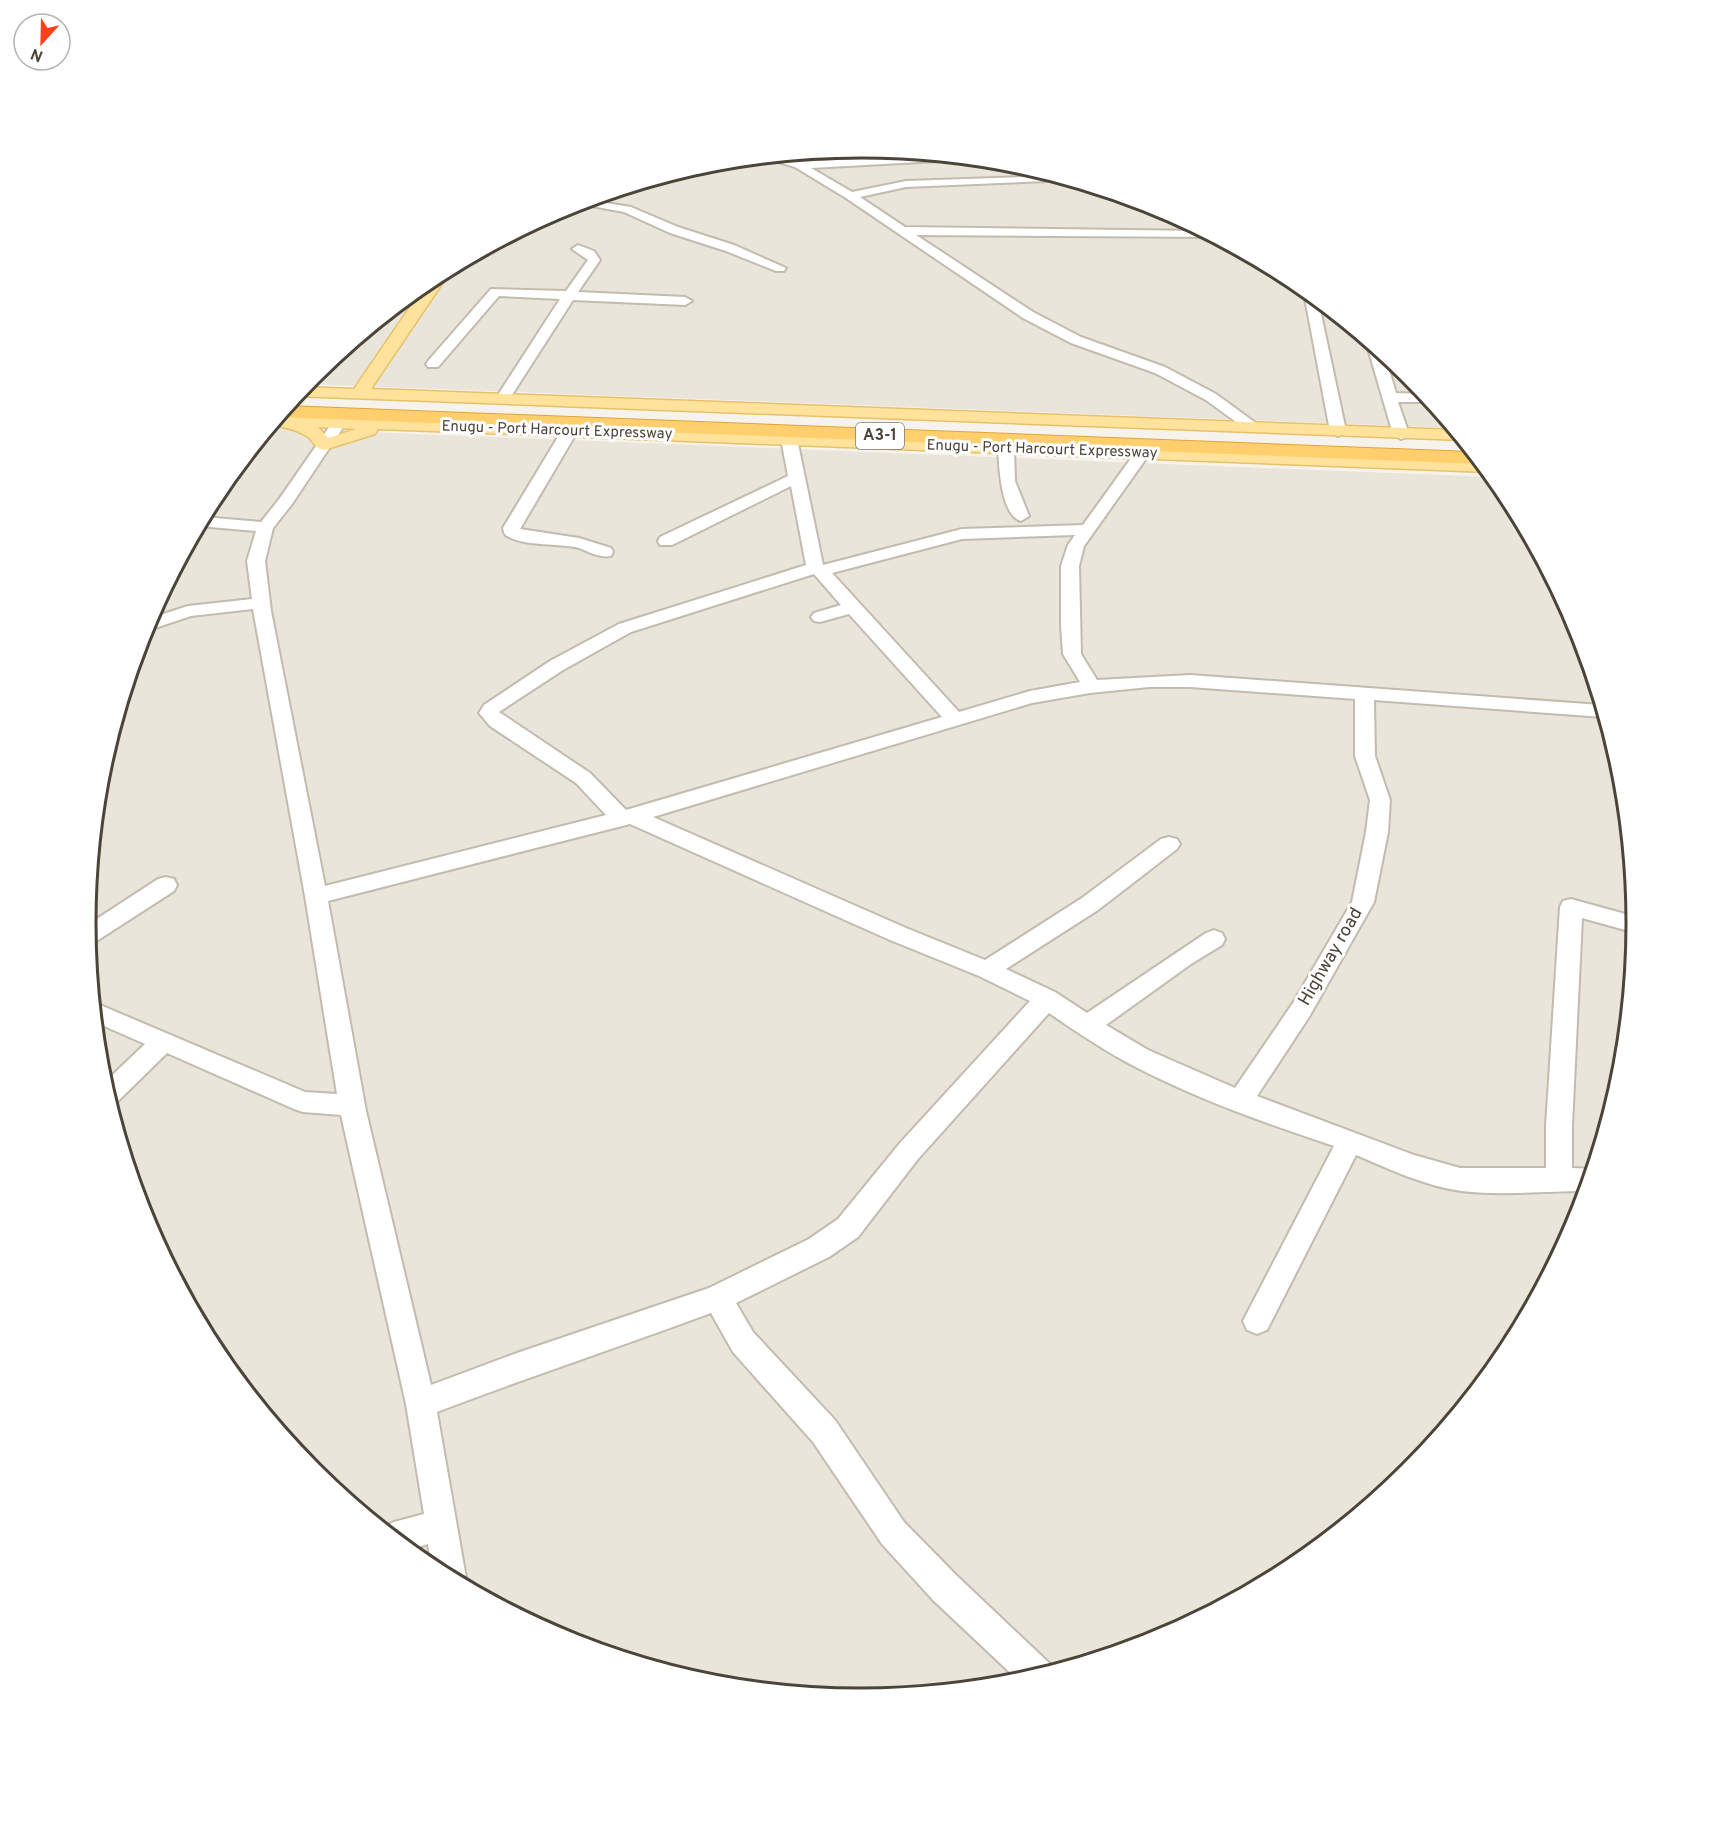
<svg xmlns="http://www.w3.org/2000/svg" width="1722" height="1846" font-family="Overpass,sans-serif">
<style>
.residential{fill:#eae5da}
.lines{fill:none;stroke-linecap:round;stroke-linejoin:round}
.minor-casing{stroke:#c2bbae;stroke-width:4}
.major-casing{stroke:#e6c16a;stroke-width:3}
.highway-casing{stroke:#e0a43c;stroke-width:2}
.minor{fill:#fff;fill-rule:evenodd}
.major{fill:#ffe39c;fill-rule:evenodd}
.highway{fill:#ffcf6e;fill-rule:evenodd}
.labels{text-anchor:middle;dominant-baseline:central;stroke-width:6;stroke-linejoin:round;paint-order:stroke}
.far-street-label{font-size:15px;fill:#4b4439;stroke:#fff}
.shield{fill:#fff;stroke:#817c74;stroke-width:1.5}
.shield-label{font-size:16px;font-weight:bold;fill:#4b4439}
.street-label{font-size:18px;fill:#4b4439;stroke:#fff}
.rim{fill:none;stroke:#4b4439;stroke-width:3}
</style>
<rect width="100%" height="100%" fill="#f6f3ec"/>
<path class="residential" d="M861 148 1013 162 1158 207 1292 278 1410 375 1453 428 305 384 313 374 430 278 565 206 710 162Z
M269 428 1493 477 1506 492 1578 627 1622 772 1636 923 1622 1075 1577 1220 1506 1354 1409 1472 1292 1568 1157 1640 1012 1684 861 1698 709 1684 564 1639 430 1568 312 1471 216 1354 144 1219 100 1074 86 923 100 771 145 626 216 492Z"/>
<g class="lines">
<g class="minor-casing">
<path id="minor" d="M935 155 962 157 957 160 811 168 852 192 906 181 1057 176 1072 180 906 187 860 197 905 227 1204 231 1215 237 916 235 1033 312 1081 337 1165 367 1216 394 1257 424 1259 427 1257 430H1247L1206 400 1155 373 1071 343 1023 318 846 198 795 167 762 157 776 156 799 162Z
M587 200 631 207 678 227 734 245 786 268 784 271H776L726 251 670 233 624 212 575 203Z
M578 245 594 251 600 260 578 292 685 297 692 301 685 305 573 300 508 401 503 402 496 398 560 299 499 296 438 367H428L426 364 428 361 491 289 566 291 588 260 572 249Z
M1305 290 1318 300 1346 431 1338 436 1330 431 1304 293Z
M1369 342 1384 353 1396 393 1425 394 1432 402H1398L1409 434 1406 437 1401 439 1393 434 1367 345Z
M339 419 346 423 292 504 273 528 265 561 271 611 325 886 606 815 576 783 490 726 479 713 484 705 550 661 619 624 806 565 791 486 672 545H660L658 541 660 537 788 476 781 439 789 434 797 439 823 565 962 529 1083 525 1137 450H1147L1150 453 1084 546 1079 566 1081 654 1097 680 1190 675 1601 705 1605 717H1603L1374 700 1375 756 1390 800 1388 832 1374 902 1309 1017 1257 1096 1414 1155 1460 1168H1546V1126L1560 907 1563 901 1571 899 1636 917V933L1582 918 1572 1126V1168L1593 1169 1586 1191C1545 1191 1502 1196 1461 1191 1425 1186 1389 1169 1356 1155L1267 1330 1257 1334 1247 1330 1243 1321 1334 1146C1265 1123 1194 1098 1130 1064 1102 1049 1075 1031 1049 1013L918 1159 858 1237 829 1257 736 1303 753 1332 835 1420 904 1522 957 1576 1050 1664 1053 1671 1019 1681 933 1600 882 1544 813 1442 733 1352 711 1313C620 1347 528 1377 437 1412L466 1578 463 1585 432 1569 428 1544 408 1550 382 1528 394 1522 424 1514 406 1404 341 1115 303 1112 294 1109 167 1053 116 1103 110 1105 103 1084 145 1044 95 1022 93 1002 305 1092 337 1094 305 896 253 609 191 616 143 632 148 619 188 606 252 599 247 561 256 531 198 526 203 517 261 522 280 498 334 420ZM1075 535 1068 545 1061 566V626L1063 654 1080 682 1030 691 959 712 832 573 962 539ZM814 574 841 605 814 613 811 617 814 621 820 622 849 614 942 717 626 810 590 773 499 712 563 670 631 632ZM1149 687H1190L1355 699V756L1370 800 1366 832 1352 902 1293 1003 1235 1088 1148 1050 1106 1025 1191 964 1222 945 1225 939 1222 933 1214 930 1206 933 1087 1013 1055 992 1006 969 1098 910 1177 849 1180 844 1177 839 1169 837 1161 839 1082 898 985 960 906 928 653 817 1032 703 1090 693ZM630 824 890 940 979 976 1030 1001 900 1143 838 1219 809 1239 709 1288 517 1353 431 1385 366 1111 328 901Z
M569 427 577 432 520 529 579 538 611 548 613 552 611 556C600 558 589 552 579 548 559 543 525 547 507 536 504 534 504 532 503 528L561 432Z
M1006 444 1014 449 1015 481 1029 516 1021 521C1001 516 999 466 998 449Z
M166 877 174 879 177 885 174 891 95 942 88 944 86 926 158 879Z"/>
</g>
<g class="major-casing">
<path id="major" d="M447 269 450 272 371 389 1455 430 1463 440 295 396 303 387 354 389 430 278Z
M280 415 1480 461 1489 472 378 429 375 434 324 450C314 448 313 439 305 435 295 429 283 427 272 425ZM318 427 356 429 328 438Z"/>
</g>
<g class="highway-casing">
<path id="highway" d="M287 406 1473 452 1483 464 278 417Z"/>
</g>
<use href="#minor" class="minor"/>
<use href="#major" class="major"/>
<use href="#highway" class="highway"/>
</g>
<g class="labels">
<g class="far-street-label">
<text transform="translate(557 431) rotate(2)">Enugu - Port Harcourt Expressway</text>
<text transform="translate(1042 450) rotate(2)">Enugu - Port Harcourt Expressway</text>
</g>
<rect class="shield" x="856" y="423" width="48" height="26" rx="4.5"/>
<g class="shield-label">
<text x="880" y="436">A3-1</text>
</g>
<g class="street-label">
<text transform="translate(1331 957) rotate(-60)">Highway road</text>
</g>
</g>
<path d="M0 0H1722V1846H0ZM96 923a765 765 0 1 1 1530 0a765 765 0 1 1-1530 0Z" fill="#fff" fill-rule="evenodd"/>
<path class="rim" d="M96 923a765 765 0 1 1 1530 0a765 765 0 1 1-1530 0Z"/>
<g transform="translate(42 42) rotate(202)"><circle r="28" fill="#ffffff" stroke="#b7b4b0" stroke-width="1.5"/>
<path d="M0-4.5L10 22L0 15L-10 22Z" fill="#fc3f1d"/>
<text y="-9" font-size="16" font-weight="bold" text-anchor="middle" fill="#4b4439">N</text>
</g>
</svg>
